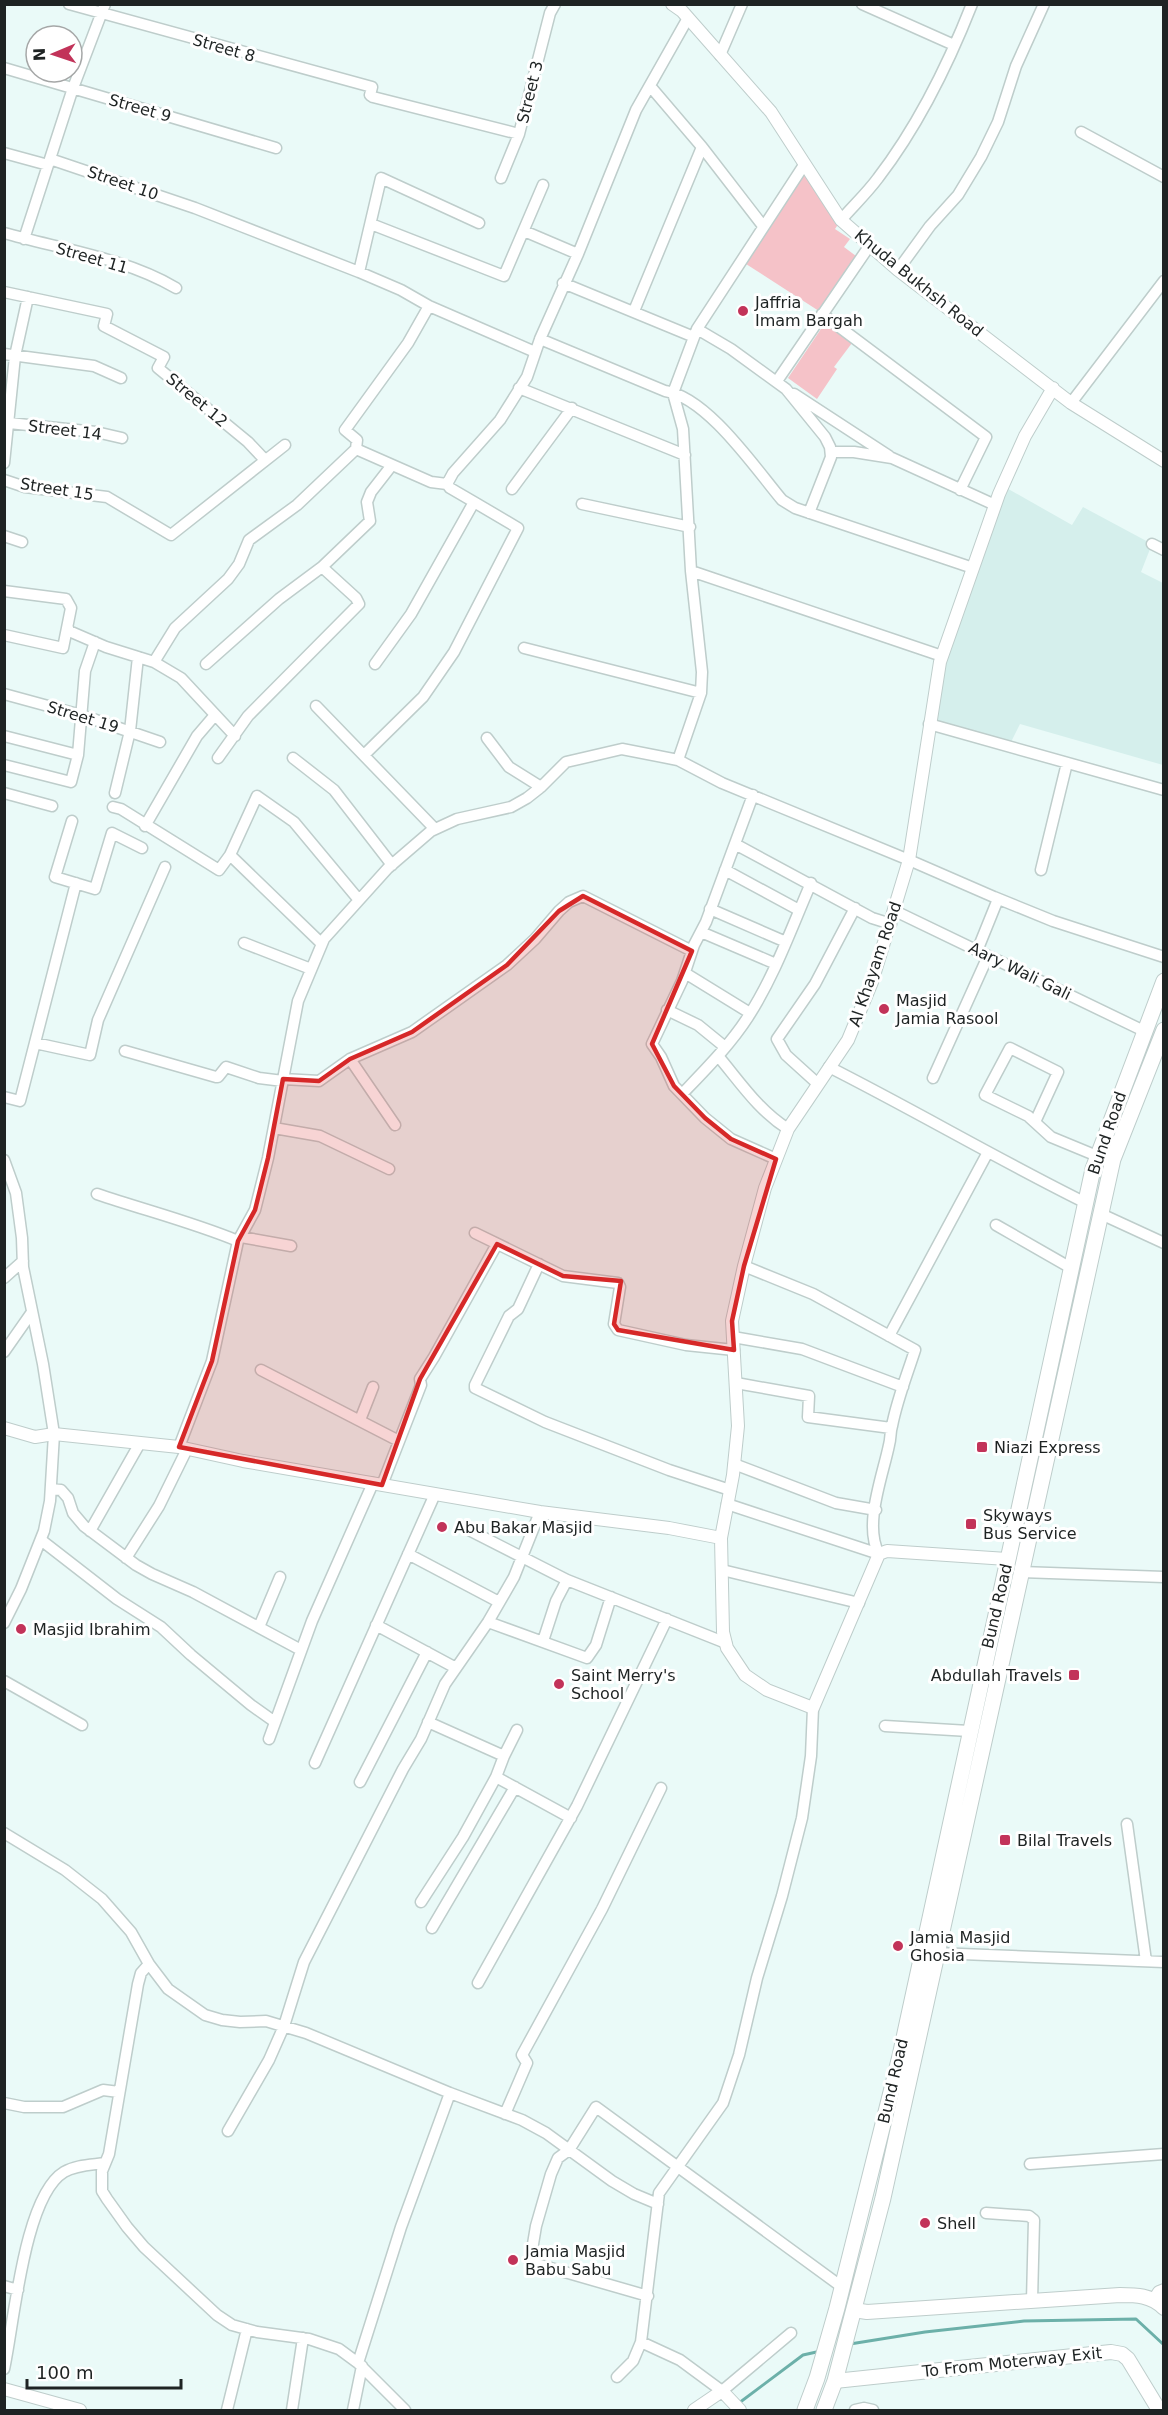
<svg xmlns="http://www.w3.org/2000/svg" width="1168" height="2415" font-family="'DejaVu Sans',sans-serif">
<style>
.built{fill:#d5efec}
.green{fill:#f5c2c8}
.lines{fill:none;stroke-linecap:round;stroke-linejoin:round}
.stream{stroke:#6cb0a9;stroke-width:3}
.minor-casing{stroke:#becdcb;stroke-width:13}
.tertiary-casing{stroke:#becdcb;stroke-width:14}
.secondary-casing{stroke:#becdcb;stroke-width:16}
.primary-casing{stroke:#becdcb;stroke-width:17}
.minor{stroke:#fff;stroke-width:10}
.tertiary{stroke:#fff;stroke-width:12}
.secondary{stroke:#fff;stroke-width:14}
.primary{stroke:#fff;stroke-width:15}
.marked{fill:#d62828;fill-opacity:0.2;stroke:#d62828;stroke-width:4.5;stroke-linejoin:round}
.poi-dot{fill:#c23359;stroke:#fff;stroke-width:2}
.labels{text-anchor:middle;dominant-baseline:central;stroke-width:6;stroke-linejoin:round;paint-order:stroke}
.street-label{font-size:16px;fill:#1e2323;stroke:#fff}
.poi-label{font-size:16px;fill:#1e2323;stroke:#fff;text-anchor:start}
</style>
<rect width="100%" height="100%" fill="#eafaf8"/>
<path class="built" d="M1003 486 1072 525 1083 507 1152 544 1141 572 1163 583V765L1020 724 1011 742 933 721 942 656Z"/>
<path class="green" d="M807 168 841 220 835 229 850 239 844 247 856 256 851 262 855 265 822 313 746 264Z
M825 323 852 343 834 367 837 369 817 399 788 378Z"/>
<g class="lines">
<path class="stream" d="M850 2344 925 2332 1024 2321 1136 2319 1164 2345
M739 2403 803 2355 821 2351"/>
<g class="minor-casing">
<path id="minor" d="M69 4 372 87 370 95 373 97 519 134
M862 4 954 45
M720 55 742 4
M4 68 276 148
M650 86 702 147 763 226
M1081 132 1164 177
M4 153 48 165
M50 159 195 208 359 272 401 290 429 306 535 352
M501 178 519 134 550 13 555 4
M841 220C853 206 867 193 878 178 918 126 948 65 972 4
M371 224 504 276 543 185
M524 231 578 254
M4 233C61 249 125 258 176 288
M24 239 73 88 105 4
M898 270 930 226 958 195 981 157 998 122 1016 66 1044 4
M359 272 381 178 479 223
M563 283 694 337
M4 292 107 314 104 326 164 357 158 368 248 442 265 460
M634 311 702 147
M822 314 986 437 960 490
M697 329 731 349 786 389 825 437 830 447 831 457 809 513
M540 339 665 391C707 397 755 468 782 500L795 508 973 568
M4 354 94 366 121 378
M777 381 870 245
M519 388 685 455
M794 394 889 456
M1071 403 1164 281
M9 423 96 432 122 438
M356 449 431 482 447 484 450 488 474 502 411 614 375 664
M831 452H854L892 458 995 505
M4 463 15 356 28 297
M4 480 25 487 107 497 171 535 285 445
M447 484 453 473 500 420 527 377 540 339 578 254 636 110 688 18
M512 489 572 408
M582 504 690 527
M4 536 22 542
M1152 544 1164 550
M691 571 942 656
M4 591 66 599 71 608 63 648 4 635
M68 628 69 631 106 647 154 662 181 678 235 736
M524 648 701 693
M154 662 175 628 228 579 239 564 249 540 297 505 356 449 357 440 345 430 408 343 429 306
M206 664 279 599 322 567 370 521 367 502 371 492 392 465
M4 694 81 715 160 742
M316 706 435 829
M929 724 1164 790
M4 736 78 755
M487 738 509 767 541 787
M364 755 423 697 454 652 518 528 474 502
M218 758 248 716 359 604 356 598 322 567
M293 758 334 790 392 865
M678 760 701 693 702 672 691 571 683 429 673 393 697 329 802 168
M4 765 71 782 78 755 85 671 95 642
M4 793 52 806
M115 793 130 731 138 657
M753 795 706 922 694 945 682 981 652 1044 661 1057 674 1086 705 1118 731 1139 776 1159
M113 807 121 809 219 870 230 855 257 796 294 822 359 900
M72 821 55 877 95 889 112 833 142 848
M145 826 197 736 215 715
M735 844 872 918 891 924
M230 855 322 944
M725 870 799 910
M1041 870 1067 763
M710 909 786 942
M895 911 1144 1031
M701 932 776 964
M244 943 311 969
M977 951 998 899
M685 973 750 1013
M667 1010 698 1025 725 1047
M35 1043 90 1055 98 1020 165 867
M125 1051 216 1077H218L226 1067 259 1078 283 1081
M718 1056C740 1082 758 1110 788 1129
M350 1059 395 1125
M829 1067C916 1111 999 1160 1086 1203
M933 1078 988 956
M283 1079 319 1081 350 1059 412 1032 507 965 535 939 559 911 569 902 583 896 692 951
M818 1084 786 1055 777 1039 815 984 855 908
M682 1094C705 1070 730 1045 748 1017 775 975 791 929 811 883
M4 1097 20 1101 76 883
M1035 1122 1058 1072 1010 1048 985 1095 1028 1116 1051 1137 1097 1156
M274 1128 320 1136 389 1169
M4 1160 16 1193 22 1238 23 1267 43 1364 54 1434 50 1501 44 1531 21 1589 4 1623
M97 1194C144 1210 192 1222 238 1241
M1101 1214 1164 1243
M996 1225 1071 1268
M475 1233 563 1276 618 1283 620 1287 614 1324 618 1330 686 1345 734 1350
M241 1237 291 1246
M539 1264 518 1309 509 1316 475 1385V1388L545 1422 669 1470 730 1490
M744 1266 813 1294 915 1350C907 1375 897 1400 892 1426 890 1432 891 1438 889 1445 883 1475 863 1525 879 1554
M4 1278 23 1261
M889 1336 988 1152
M733 1337 802 1349 903 1387
M4 1352 32 1312
M261 1370 399 1441
M736 1383 809 1396 808 1417 891 1428
M360 1420 373 1387
M179 1447 212 1361 238 1241 255 1210 268 1158 298 1001 324 939 388 868 431 831 457 819 511 807 527 798 541 787 566 762 622 749 678 760 722 783 909 860 994 897 1053 921 1164 957
M734 1464 836 1503 876 1510
M382 1485 421 1385 420 1379 434 1357 497 1244
M51 1489 61 1490 68 1498 73 1513 84 1526 136 1565 152 1574 193 1592 301 1650
M727 1504 879 1554
M465 1528 567 1580 726 1643
M90 1531 140 1443
M41 1540 117 1599 161 1627 191 1655 251 1705 275 1722
M408 1554 499 1602
M126 1558 159 1506 187 1449
M722 1570 859 1603
M1021 1572 1164 1577
M488 1622 587 1658 596 1645 611 1597
M376 1625 456 1668
M259 1627 280 1577
M543 1641 556 1601 567 1580
M4 1681 82 1725
M428 1722 504 1756 496 1777 571 1818
M885 1726 969 1731
M269 1739 312 1621 373 1483
M504 1756 517 1730
M315 1763 435 1494
M360 1782 427 1652
M1127 1824 1146 1961
M4 1833 65 1870 102 1899 131 1932 149 1964 168 1989 205 2015 222 2020 240 2022 266 2021 306 2033 450 2093 522 2120 546 2133 612 2181 634 2194 658 2204
M421 1902 463 1837 496 1777
M432 1928 515 1787
M936 1953 1164 1962
M149 1964 141 1973 138 1984 109 2154 102 2171V2191L107 2199 127 2227 144 2247 217 2315 232 2325 257 2332 309 2339 339 2349 358 2363 405 2410
M478 1983 577 1806 667 1619
M4 2103 24 2107H63L103 2090 119 2092
M505 2114 527 2063 522 2055 602 1909 661 1788
M228 2131 269 2060 284 2026 304 1962 403 1769 421 1739 445 1684 488 1622 514 1577 540 1512
M1030 2164 1164 2154
M986 2213 1029 2216 1034 2220 1032 2301
M4 2286 18 2290
M648 2296 530 2262 536 2226 551 2174 558 2158 569 2150 596 2107 842 2287
M641 2342 680 2360 722 2391 791 2333
M358 2363 401 2227 450 2093
M4 2369C14 2324 24 2196 64 2172 76 2165 91 2165 105 2163
M617 2377 633 2361 641 2342 659 2193 723 2103 739 2055 757 1978 782 1896 802 1818 811 1756 813 1708
M227 2410 247 2329
M292 2410 303 2338
M353 2410 362 2366
M855 2410 864 2408 873 2410"/>
</g>
<g class="tertiary-casing">
<path id="tertiary" d="M672 4 682 11 771 112 841 220 898 270 1071 403 1164 461
M4 1428 35 1437 54 1434 179 1447 243 1461 540 1512 669 1528 721 1538
M1007 1559 887 1551 879 1554 813 1708 767 1690 745 1675 727 1648 723 1632 721 1538 733 1475 738 1426 732 1321 744 1266 765 1188 788 1129 848 1040 872 982 909 860 940 662 999 494 1025 436 1053 388
M1154 2300 1159 2292 1164 2290
M4 2389 80 2410
M694 2410 722 2391 740 2410"/>
</g>
<g class="secondary-casing">
<path id="secondary" d="M854 2310 867 2312 1120 2295C1136 2295 1151 2295 1164 2308
M835 2381 1111 2352 1122 2354 1128 2359 1159 2410"/>
</g>
<g class="primary-casing">
<path id="primary" d="M805 2410 817 2378 837 2308 900 2056 1093 1169 1164 981
M824 2410 835 2381 883 2198 1113 1159 1164 1030"/>
</g>
<use href="#minor" class="minor"/>
<use href="#tertiary" class="tertiary"/>
<use href="#secondary" class="secondary"/>
<use href="#primary" class="primary"/>
</g>
<path class="marked" d="M583 896 692 951 652 1044 674 1086 705 1118 731 1139 776 1159 744 1266 732 1321 734 1350 618 1330 614 1324 621 1281 563 1276 497 1244 420 1379 382 1485 179 1447 212 1361 238 1241 255 1210 268 1158 283 1079 319 1081 350 1059 412 1032 507 965 559 911Z"/>
<g class="poi-dot">
<circle cx="743" cy="311" r="6"/>
<circle cx="884" cy="1009" r="6"/>
<rect x="976" y="1441" width="12" height="12" rx="3"/>
<rect x="965" y="1518" width="12" height="12" rx="3"/>
<circle cx="442" cy="1527" r="6"/>
<circle cx="21" cy="1629" r="6"/>
<rect x="1068" y="1669" width="12" height="12" rx="3"/>
<circle cx="559" cy="1684" r="6"/>
<rect x="999" y="1834" width="12" height="12" rx="3"/>
<circle cx="898" cy="1946" r="6"/>
<circle cx="925" cy="2223" r="6"/>
<circle cx="513" cy="2260" r="6"/>
</g>
<g class="labels">
<g class="street-label">
<text transform="translate(224 48) rotate(16)">Street 8</text>
<text transform="translate(530 92) rotate(-76)">Street 3</text>
<text transform="translate(140 108) rotate(16)">Street 9</text>
<text transform="translate(123 183) rotate(19)">Street 10</text>
<text transform="translate(92 258) rotate(16)">Street 11</text>
<text transform="translate(919 283) rotate(39)">Khuda Bukhsh Road</text>
<text transform="translate(197 400) rotate(40)">Street 12</text>
<text transform="translate(65 430) rotate(7)">Street 14</text>
<text transform="translate(57 489) rotate(9)">Street 15</text>
<text transform="translate(83 717) rotate(17)">Street 19</text>
<text transform="translate(875 964) rotate(-71)">Al Khayam Road</text>
<text transform="translate(1020 971) rotate(26)">Aary Wali Gali</text>
<text transform="translate(1107 1133) rotate(-71)">Bund Road</text>
<text transform="translate(997 1606) rotate(-77)">Bund Road</text>
<text transform="translate(893 2081) rotate(-77)">Bund Road</text>
<text transform="translate(1012 2362) rotate(-6)">To From Moterway Exit</text>
</g>
<g class="poi-label">
<text x="755" y="302">Jaffria<tspan x="755" dy="18">Imam Bargah</tspan></text>
<text x="896" y="1000">Masjid<tspan x="896" dy="18">Jamia Rasool</tspan></text>
<text x="994" y="1447">Niazi Express</text>
<text x="983" y="1515">Skyways<tspan x="983" dy="18">Bus Service</tspan></text>
<text x="454" y="1527">Abu Bakar Masjid</text>
<text x="33" y="1629">Masjid Ibrahim</text>
<text x="571" y="1675">Saint Merry's<tspan x="571" dy="18">School</tspan></text>
<text x="1062" y="1675" text-anchor="end">Abdullah Travels</text>
<text x="1017" y="1840">Bilal Travels</text>
<text x="910" y="1937">Jamia Masjid<tspan x="910" dy="18">Ghosia</tspan></text>
<text x="937" y="2223">Shell</text>
<text x="525" y="2251">Jamia Masjid<tspan x="525" dy="18">Babu Sabu</tspan></text>
</g>
</g>
<rect width="1168" height="2415" fill="none" stroke="#1e2323" stroke-width="12"/>
<g transform="translate(54 54) rotate(268)"><circle r="28" fill="#ffffff" stroke="#a5a7a7" stroke-width="1.5"/>
<path d="M0-4.5L10 22L0 15L-10 22Z" fill="#c23359"/>
<text y="-9" font-size="16" font-weight="bold" text-anchor="middle" fill="#1e2323">N</text>
</g>
<path d="M27 2379v9h154v-9" fill="none" stroke="#1e2323" stroke-width="3"/>
<text x="36" y="2379" font-size="18" fill="#1e2323" stroke="#ffffff" stroke-width="4.5" paint-order="stroke">100 m</text>
</svg>
